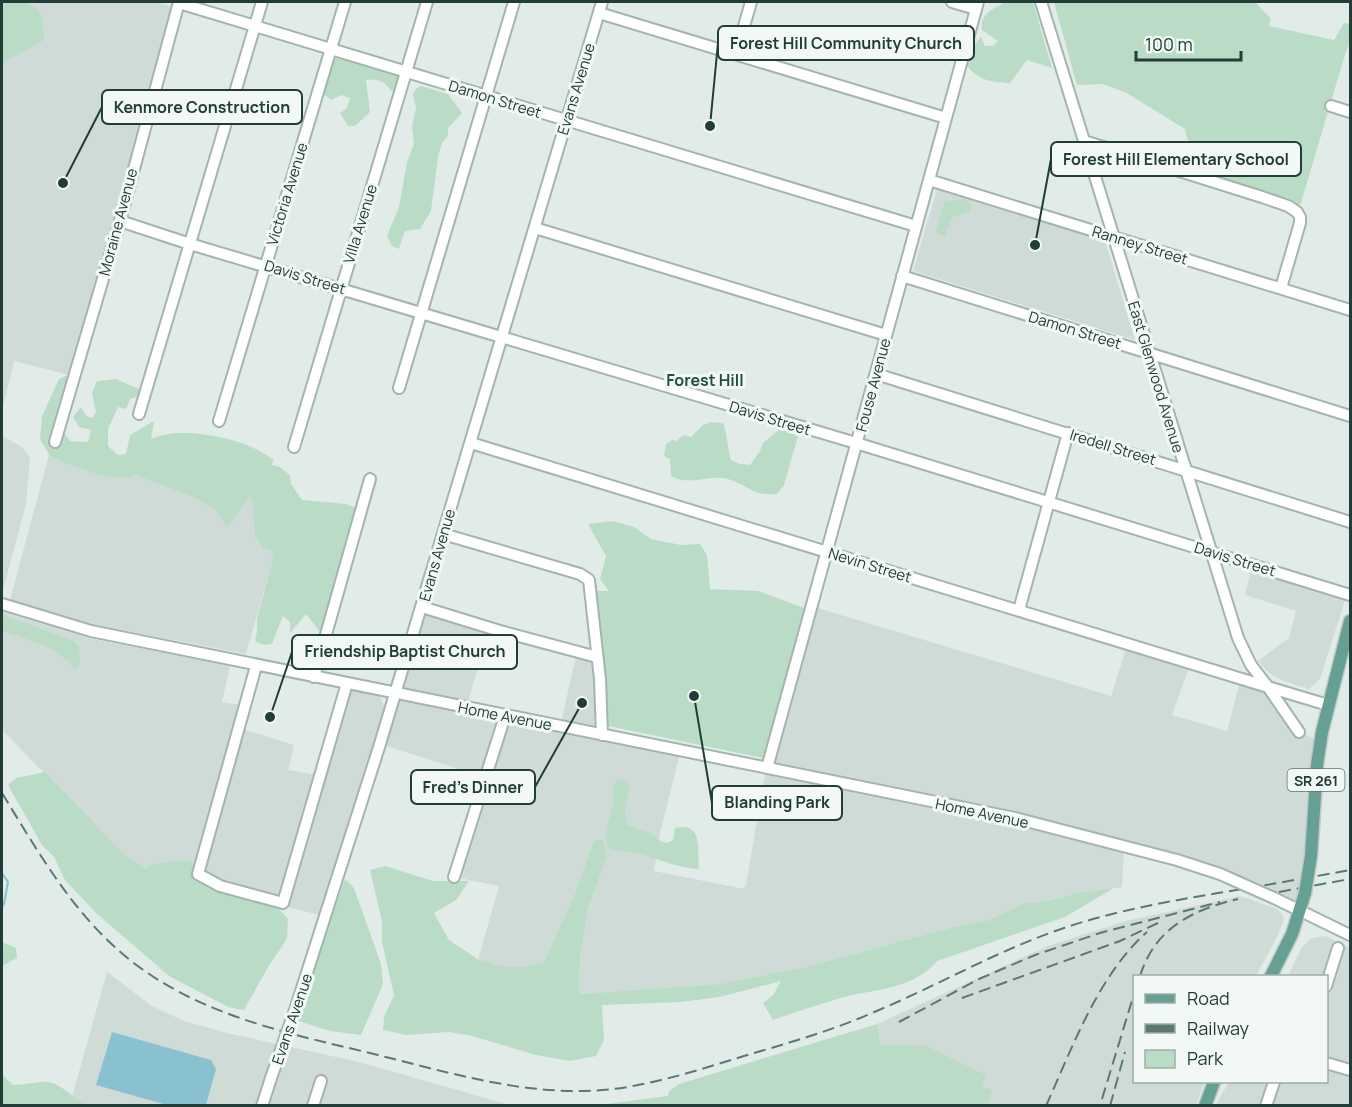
<svg xmlns="http://www.w3.org/2000/svg" width="1352" height="1107" font-family="Manrope,sans-serif">
<style>
.built{fill:#cfdbd7}
.green{fill:#badcc6}
.water{fill:#8ac1d0}
.lines{fill:none;stroke-linecap:round;stroke-linejoin:round}
.stream{stroke:#8ac1d0;stroke-width:2}
.minor-casing{stroke:#a4b4af;stroke-width:14}
.major-casing{stroke:#c1c8c7;stroke-width:15}
.minor{stroke:#fff;stroke-width:10}
.major{stroke:#66a095;stroke-width:12}
.rail{stroke:#5c7872;stroke-width:2;stroke-dasharray:12 6;stroke-linecap:butt}
.minor-bridge-casing{stroke:#a4b4af;stroke-width:14;stroke-linecap:butt}
.major-bridge-casing{stroke:#c1c8c7;stroke-width:15;stroke-linecap:butt}
.minor-bridge{stroke:#fff;stroke-width:10}
.major-bridge{stroke:#66a095;stroke-width:12}
.labels{text-anchor:middle;dominant-baseline:central;stroke-width:6;stroke-linejoin:round;paint-order:stroke}
.shield{fill:#f2f8f5;stroke:#607470;stroke-width:1.5}
.shield-label{font-size:14px;font-weight:bold;fill:#223c37}
.street-label{font-size:15px;fill:#223c37;stroke:#f2f8f5}
.neighbourhood-label{font-size:16px;font-weight:bold;fill:#1e4e45;stroke:#f2f8f5}
.leader{fill:none;stroke:#223c37;stroke-width:2}
.callout-dot{fill:#223c37;stroke:#f2f8f5;stroke-width:2}
.callout{fill:#f2f8f5;stroke:#223c37;stroke-width:2}
.callout-label{font-size:16px;text-anchor:middle;font-weight:bold;fill:#223c37}
</style>
<rect width="100%" height="100%" fill="#e1ece8"/>
<path class="built" d="M2 2H159L173 8 72 376 14 361 2 411Z
M937 189 1105 241 1135 340 913 271Z
M2 436 22 447 30 458 26 504 2 594Z
M49 455 51 458 134 475 155 482 191 496 216 510 248 497 252 501 255 535 271 549 273 559 246 654 95 625 10 600Z
M1251 571 1345 600 1320 679 1309 689 1283 681 1268 672 1258 661 1289 638 1296 611 1245 595Z
M811 606 1111 696 1128 643 1191 662 1172 715 1227 731 1241 678 1268 687 1299 732 1320 741 1300 909 1239 882 1124 847 1122 887 1078 893 1043 902 1025 903 989 920 961 925 806 967 719 984 579 994 580 960 588 908 607 857 594 840 576 891 544 962 526 967 501 966 478 960 499 886 454 877 484 777 380 744 422 607 490 628 466 708 560 727 577 652 597 657 603 735 681 749 660 833 654 871 739 888H743L746 885 766 768Z
M2 612 88 638 230 666 222 702 241 705 246 730 294 745 288 770 316 775 348 688 380 697 385 707 386 717 319 915 273 903 201 878 204 865 193 867 189 860 145 869 122 852 2 730Z
M1240 896 1277 909 1282 914 1284 920 1277 937 1256 976H1134V1082H1204L1196 1105 871 1106 884 1081 877 1024 1048 946 1126 921Z
M1326 936 1350 948V1105L1215 1106 1229 1082H1326V976H1288L1302 947 1312 938Z
M107 972 152 1006 184 1021 227 1033 359 1062 510 1105 85 1106 72 1097Z"/>
<path class="green" d="M2 2C34 0 44 6 44 40L6 61 2 68Z
M1006 2H1033L1052 68 1027 60 1010 83C994 83 978 80 968 67 969 55 972 46 981 37L985 46H993L998 41 982 30C980 13 993 9 1006 2Z
M1054 2H1252L1256 3 1271 19 1269 26 1334 40 1344 23 1350 24V43L1346 51 1301 203 1296 209 1217 180 1213 168 1247 157 1248 153 1224 143 1215 154C1199 151 1187 147 1185 129L1125 92 1102 84 1077 85Z
M334 58C351 61 389 67 401 78L396 90 391 91C384 81 378 78 366 80L370 112 355 126H348L340 113 347 108 350 98 341 95 331 100 322 93Z
M421 86 448 94 462 113 448 128V136L442 143 438 157 431 211 420 229 405 231 399 249 392 246 387 236 399 207 407 162 414 144 412 126 416 109 413 94 416 89Z
M964 199 971 203C972 216 960 213 952 218L945 236 937 233 936 231 945 202Z
M68 375C73 398 71 409 63 431L70 441 88 442 91 430 79 427 73 417 81 407 86 416 92 418 96 412 92 393 97 381 116 379 139 389 141 395 130 399 126 409 118 407 108 429V446L118 455 126 454 130 435 154 421 151 439C177 427 219 435 245 444 255 448 265 454 274 460L271 465 278 466 290 475 291 484 302 500 346 504 356 508 345 557 322 634 306 614 290 633V622L283 616 272 644 264 645 255 641 257 631V618L273 559 271 550 263 548 255 535 252 501 249 497 227 528 216 510 191 496 135 475C113 486 74 464 51 458L40 439 42 416 59 379Z
M711 422 723 423C728 435 727 448 731 460L740 464 750 465 760 451 763 443 780 429 798 436 784 485 777 494C751 497 746 482 723 478 706 476 688 486 671 476L670 459 664 456 666 444 672 440 676 441 684 435 691 437 703 425Z
M613 521 634 527 651 539 681 545 700 544 707 555 710 589 758 591 807 609 765 755 763 758 608 726 596 591H609L600 579 606 556 588 524Z
M2 615 72 640 79 646 80 664 75 669C59 647 27 639 2 631Z
M45 772 122 852 145 869 152 864 190 860 198 874 273 902 288 919 287 937 283 945 268 967 244 1010 228 1007 169 976 95 912 65 880 54 857 42 845 8 785 16 778Z
M617 779 625 780 630 784 625 809 627 825C634 828 639 829 646 831 654 834 656 841 667 843L673 840 675 828C704 821 697 851 699 869 679 869 660 859 640 854 629 851 619 852 608 848 603 832 609 823 612 809 615 797 610 794 617 779Z
M594 840H603L607 857 588 908 580 960 579 994 719 984 806 967 961 925 989 920 1025 903 1043 902 1078 893 1114 888 1065 917 937 961C914 989 876 989 844 997 820 1004 796 1012 773 1020L763 1003 773 995 781 981 719 997 681 1002 602 1005 604 1040 596 1056 569 1061 536 1055 472 1036 449 1032 406 1035 383 1030 384 1017 394 995 382 942V921L370 870 385 866 433 881H469L456 900 434 913 449 940 479 960 501 966 526 967 544 962 576 891Z
M345 879 354 888 381 964 383 984 361 1035 330 1031 295 1020Z
M2 942 16 948 17 958 2 966Z
M877 1024 880 1045 927 1046 986 1075 981 1087 992 1090 987 1105H599L668 1096 669 1091 679 1084Z
M2 1074 13 1085C22 1085 43 1081 48 1082 61 1084 74 1098 85 1105H2Z"/>
<path class="water" d="M112 1032 211 1060 216 1069 206 1105H167L96 1085Z"/>
<g class="lines">
<path class="stream" d="M2 873 8 882 4 904 2 907"/>
<g class="minor-casing">
<path id="minor" d="M952 2 976 9
M1041 2 1238 638 1251 665 1268 687 1328 705
M179 3 916 226
M599 13 946 118
M736 54 751 2
M1331 106 1350 112
M1084 141 1262 197 1288 206 1297 212 1300 217V223L1281 288
M929 180 1350 310
M120 221 190 244 856 443 1350 595
M535 228 886 335
M902 276 1350 416
M876 374 1350 522
M399 388 514 2
M139 414 262 2
M219 421 345 2
M55 442 120 221 179 2
M471 443 1268 687 1299 732
M294 447 427 2
M443 534 580 574 589 580 600 679 602 735
M2 604 91 631 1015 818 1177 860 1220 874
M422 607 500 631 597 657
M1019 610 1068 433
M256 666 198 874 220 886 283 903 347 683
M314 677 370 479
M767 768 978 2
M454 877 505 716
M1274 898 1350 935
M1326 986 1338 948
M296 1007 380 744 602 2
M1326 1063 1350 1070
M262 1106 271 1078
M313 1106 321 1081
M1266 1106 1274 1082"/>
</g>
<g class="major-casing">
<path id="major" d="M1311 856 1317 765 1322 732 1350 621
M1271 976 1292 934 1305 893
M1205 1106 1214 1082"/>
</g>
<use href="#minor" class="minor"/>
<use href="#major" class="major"/>
<path class="rail" d="M2 793C40 855 76 919 135 964 207 1018 292 1034 378 1055 466 1077 553 1104 643 1084 678 1077 711 1066 744 1056 788 1043 831 1031 872 1013 937 986 998 950 1064 928 1114 911 1166 902 1218 893 1262 886 1306 878 1350 870
M1279 892 1350 879
M1140 976C1155 928 1192 910 1238 899
M962 998 1120 941 1158 923
M899 1022 979 979 1035 955 1100 933 1220 902
M1102 1099 1134 994
M1046 1106C1072 1048 1099 974 1147 932
M1110 1106 1125 1052"/>
<g class="minor-bridge-casing">
<path id="minor-bridge" d="M1220 874 1274 898
M271 1078 296 1007"/>
</g>
<g class="major-bridge-casing">
<path id="major-bridge" d="M1305 893 1311 856"/>
</g>
<use href="#minor-bridge" class="minor-bridge"/>
<use href="#major-bridge" class="major-bridge"/>
</g>
<g class="labels">
<rect class="shield" x="1287.5" y="769" width="57" height="22" rx="4.5"/>
<g class="shield-label">
<text x="1316" y="780">SR 261</text>
</g>
<g class="street-label">
<text transform="translate(576 89) rotate(-73)">Evans Avenue</text>
<text transform="translate(495 99) rotate(17)">Damon Street</text>
<text transform="translate(287 194) rotate(-73)">Victoria Avenue</text>
<text transform="translate(118 222) rotate(-75)">Moraine Avenue</text>
<text transform="translate(360 224) rotate(-73)">Villa Avenue</text>
<text transform="translate(1140 245) rotate(17)">Ranney Street</text>
<text transform="translate(305 277) rotate(17)">Davis Street</text>
<text transform="translate(1075 330) rotate(17)">Damon Street</text>
<text transform="translate(1156 377) rotate(73)">East Glenwood Avenue</text>
<text transform="translate(873 385) rotate(-75)">Fouse Avenue</text>
<text transform="translate(770 418) rotate(17)">Davis Street</text>
<text transform="translate(1113 447) rotate(17)">Iredell Street</text>
<text transform="translate(437 555) rotate(-74)">Evans Avenue</text>
<text transform="translate(1235 559) rotate(17)">Davis Street</text>
<text transform="translate(870 565) rotate(17)">Nevin Street</text>
<text transform="translate(505 716) rotate(11)">Home Avenue</text>
<text transform="translate(982 813) rotate(12)">Home Avenue</text>
<text transform="translate(292 1019) rotate(-71)">Evans Avenue</text>
</g>
<g class="neighbourhood-label">
<text x="705" y="380">Forest Hill</text>
</g>
</g>
<path class="leader" d="M710 126L718 43M63 183L102 107M1035 245L1051 159M270 717L292 652M582 703L535 787M694 696L712 803"/>
<g class="callout-dot">
<circle cx="710" cy="126" r="6"/>
<circle cx="63" cy="183" r="6"/>
<circle cx="1035" cy="245" r="6"/>
<circle cx="270" cy="717" r="6"/>
<circle cx="582" cy="703" r="6"/>
<circle cx="694" cy="696" r="6"/>
</g>
<g class="callout">
<rect x="718" y="26" width="256" height="34" rx="6"/>
<rect x="102" y="90" width="200" height="34" rx="6"/>
<rect x="1051" y="142" width="250" height="34" rx="6"/>
<rect x="292" y="635" width="225" height="34" rx="6"/>
<rect x="411" y="770" width="124" height="34" rx="6"/>
<rect x="712" y="786" width="130" height="34" rx="6"/>
</g>
<g class="callout-label">
<text x="846" y="49">Forest Hill Community Church</text>
<text x="202" y="113">Kenmore Construction</text>
<text x="1176" y="165">Forest Hill Elementary School</text>
<text x="405" y="657">Friendship Baptist Church</text>
<text x="473" y="793">Fred's Dinner</text>
<text x="777" y="808">Blanding Park</text>
</g>
<rect width="1352" height="1107" fill="none" stroke="#223c37" stroke-width="6"/>
<rect x="1133" y="975" width="195" height="108" fill="#f2f8f5" stroke="#9fada9" stroke-width="1.5"/>
<rect x="1145" y="994" width="30" height="9" fill="#66a095" stroke="#9fada9" stroke-width="1.5"/>
<text x="1187" y="1005" font-size="18" fill="#223c37">Road</text>
<rect x="1145" y="1024" width="30" height="9" fill="#5c7872" stroke="#9fada9" stroke-width="1.5"/>
<text x="1187" y="1035" font-size="18" fill="#223c37">Railway</text>
<rect x="1145" y="1050" width="30" height="18" fill="#badcc6" stroke="#9fada9" stroke-width="1.5"/>
<text x="1187" y="1065" font-size="18" fill="#223c37">Park</text>
<path d="M1136 51v9h105v-9" fill="none" stroke="#223c37" stroke-width="3"/>
<text x="1145" y="51" font-size="18" fill="#223c37" stroke="#f2f8f5" stroke-width="4.5" paint-order="stroke">100 m</text>
</svg>
